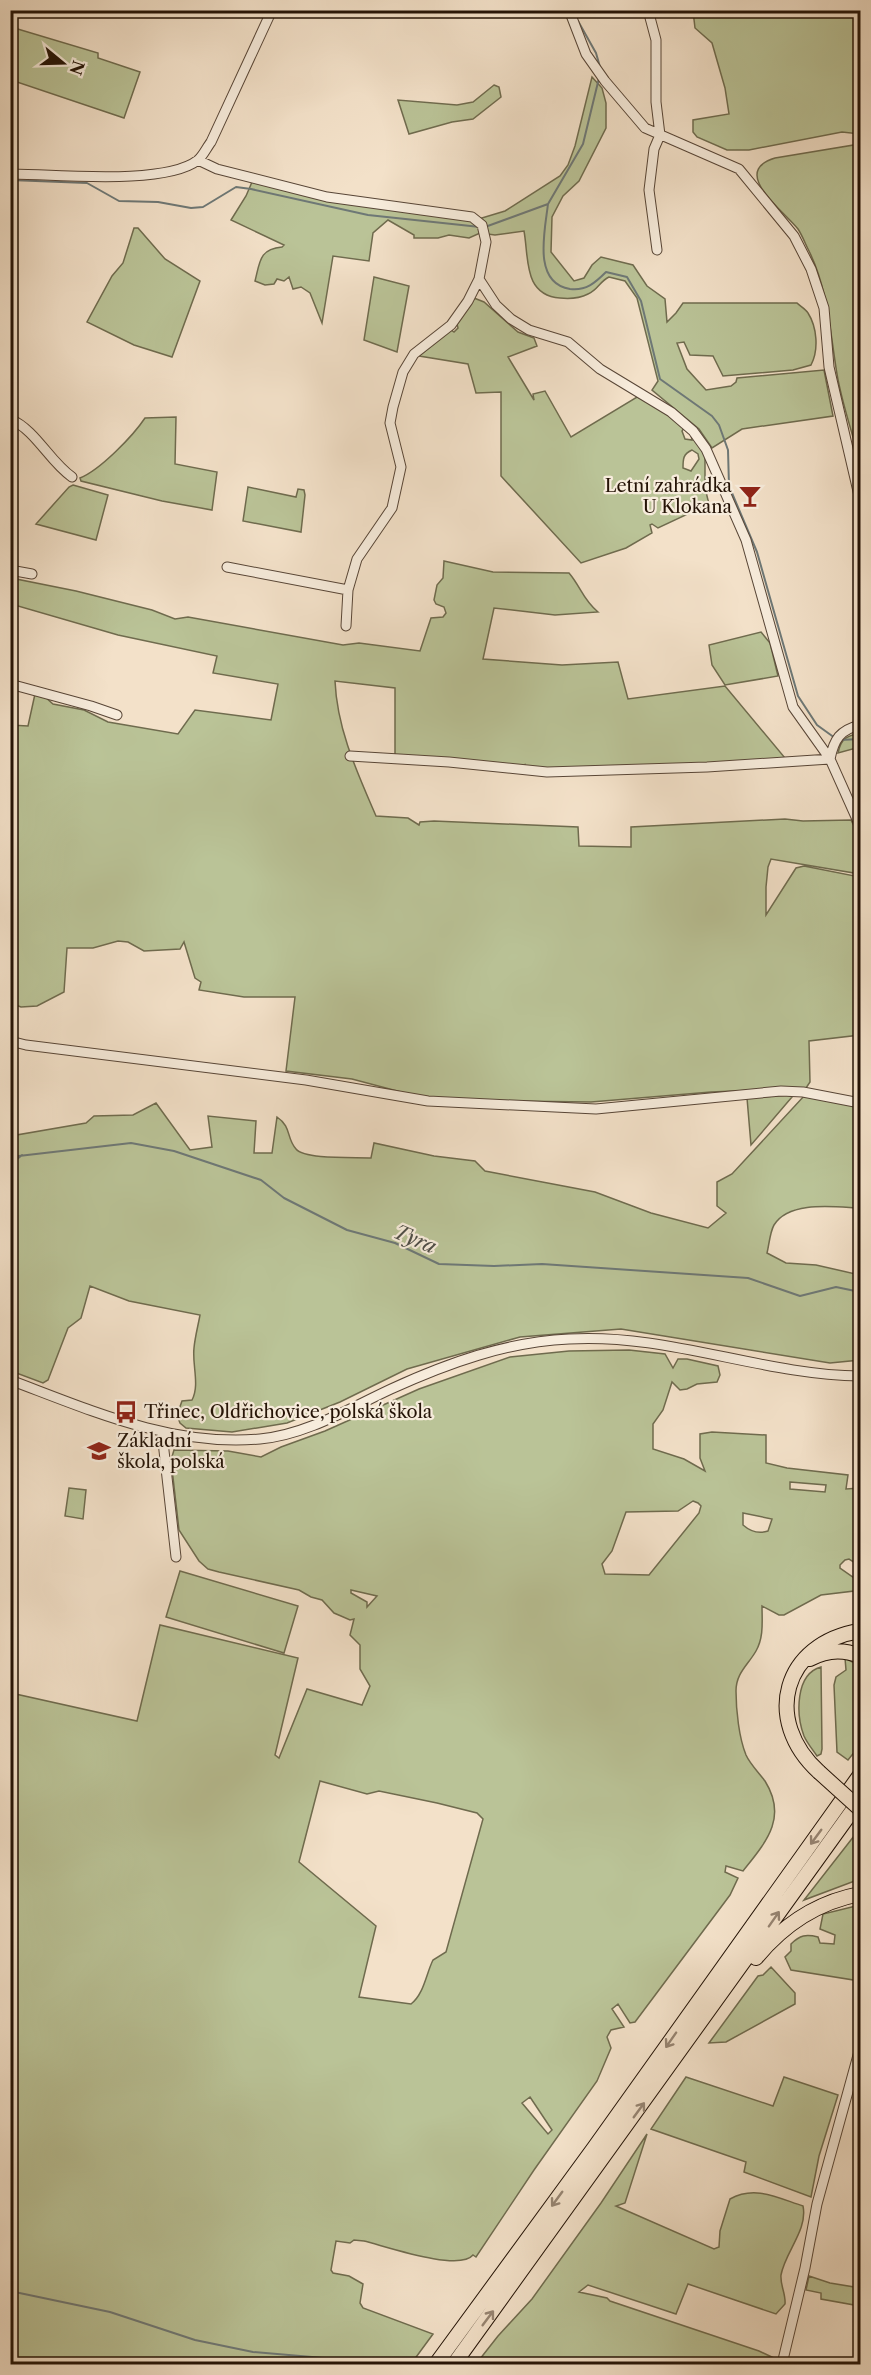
<svg xmlns="http://www.w3.org/2000/svg" width="871" height="2375" font-family="'Libre Caslon Text',serif">
<style>
.green{fill:#bac397;stroke:#6f6b4e;stroke-width:1.5;fill-rule:evenodd}
.lines{fill:none;stroke-linecap:round;stroke-linejoin:round}
.stream{stroke:#6e7876;stroke-width:2}
.minor-casing{stroke:#584637;stroke-width:11}
.highway-casing{stroke:#241306;stroke-width:16}
.minor{stroke:#f7ecdc;stroke-width:9}
.highway{stroke:#f3e1c9;stroke-width:14}
.highway-bridge-casing{stroke:#241306;stroke-width:16;stroke-linecap:butt}
.highway-bridge{stroke:#f3e1c9;stroke-width:14}
.oneway{stroke:#968471}
.labels{text-anchor:middle;dominant-baseline:central;stroke-width:4.5;stroke-linejoin:round;paint-order:stroke}
.poi-label{font-size:18px;fill:#241306;stroke:#f7ecdc;text-anchor:start}
.water-label{font-size:20px;font-style:italic;fill:#4f4e47;stroke:#f7ecdc}
</style>
<rect width="100%" height="100%" fill="#f3e1c9"/>
<filter id="stains"><feTurbulence type="fractalNoise" baseFrequency=".00333" numOctaves="4"/><feColorMatrix values="0 0 0 0 .2 0 0 0 0 .09 0 0 0 0 .02 0 0 0 .5 -.17"/></filter>
<radialGradient id="worn" r=".72"><stop offset=".6" stop-color="#630" stop-opacity="0"/><stop offset="1" stop-color="#630" stop-opacity=".3"/></radialGradient>
<path class="green" d="M693 11H860V134L842 132 749 150H727L697 137 693 132V120L729 114 725 88 712 43 695 28Z
M11 27 98 53V58L140 72 124 118 11 80Z
M592 77 602 88 606 103V128L579 181 563 196 552 217 551 252 574 281 584 278 592 265 601 257 633 265 647 286 665 299 667 322 676 313 683 303H797C800 306 806 309 808 313 817 327 819 350 811 365L793 370 723 376 713 356 690 355 684 342 677 343 687 369 706 390 731 386 736 382 737 378 824 370 833 416 742 429 712 448 699 429 652 390 658 381 637 298 625 281 609 277C600 281 598 290 588 294 580 298 569 299 560 298 523 295 529 258 524 231L495 235 480 233 469 238 449 235 438 238H414V235L388 220 373 233 369 261 333 256 322 323 310 293 301 287 293 289 289 277 284 281 277 279 274 284 265 285 255 281C260 262 259 249 282 247L284 245 231 220 246 196 252 182 472 221 505 211 560 176 568 165 575 146Z
M494 85 499 87 501 97 473 119 452 122 409 134 398 100 457 105 473 102Z
M860 144V463C853 434 842 404 837 374 830 332 828 288 808 249 805 243 802 235 798 229 784 211 729 172 775 158Z
M134 228H138L165 259 200 281 172 357 134 345 87 322 112 276 123 263Z
M374 277 409 286 397 352 364 340Z
M474 298 484 302 518 332 534 338 537 346 508 357 534 400 533 394 545 391 571 437 637 397C655 402 670 415 684 428L682 431 685 439 692 440 691 435 705 453V488L709 504 658 528 652 524 650 525 652 533 626 548 581 563 501 476V392L476 393 468 364 419 356 451 330 454 332 458 328 457 324ZM692 450 698 454 699 459 691 471 683 468C683 459 683 454 692 450Z
M176 417 175 464 217 472 212 510 162 501 81 481 80 478C100 470 133 436 145 418Z
M73 485 108 495 96 540 36 524 69 487Z
M248 487 296 497 298 489 304 490 305 495 301 532 243 521Z
M444 561 493 572 569 573C581 587 583 600 598 612L555 615 494 608 483 659 562 665 618 662 628 699 725 686 785 758C698 764 612 769 526 768L525 765 524 767 395 756V688L335 681C337 729 357 772 376 816L408 818 419 825 420 822 434 821 578 827 579 846 631 847V827L785 819 803 821 851 820 860 838V874L771 859 768 867 766 887V915L796 868 804 866 860 877V1035L809 1041 810 1082 806 1088 711 1092 591 1102 497 1101 416 1096 352 1079 286 1071 295 997H244L199 990 201 982 195 978 184 942 180 949 144 951 128 942 118 941 93 948H67L64 992 37 1006 21 1007 10 1003V725L28 726 35 694 44 696 53 704 84 710 108 722 178 734 195 710 271 720 278 684 213 673 217 656 118 635 11 604V578L76 591 152 610 175 619 188 617 343 645 359 643 420 651 431 618 443 617 446 613 444 607 436 604 434 600 437 585 443 578Z
M761 632 770 643 778 676 725 685 712 665 709 645Z
M860 733V747L838 753C841 738 847 736 860 733Z
M788 1095 792 1097 751 1145 747 1098Z
M804 1096 860 1106V1208C836 1207 789 1200 774 1225 770 1232 769 1245 767 1253L786 1263 816 1265 860 1275V1360L830 1363 621 1329 520 1337 407 1369 340 1402 287 1423 232 1432 186 1428 180 1423 177 1415 182 1401 192 1400C200 1385 192 1365 194 1348 195 1337 198 1326 200 1315L129 1301 90 1286 81 1318 68 1328 48 1380 43 1383 11 1371V1136L86 1123 94 1116 133 1115 156 1103 190 1150 212 1147 208 1116 256 1121 254 1153H272L277 1117C292 1127 286 1138 296 1149 305 1160 356 1157 371 1158L374 1143 434 1156 475 1161 485 1171 595 1192 651 1213 708 1228 726 1213 717 1206V1182L732 1174Z
M629 1350 665 1354 673 1368 678 1359H687L718 1366 720 1375 717 1382 697 1384 687 1389 680 1390 672 1382 663 1410 653 1424V1449L684 1459 705 1471 700 1458V1434L712 1432 766 1435V1463L787 1468 848 1475 846 1489 860 1488V1566L849 1559 845 1560 840 1565V1568L854 1578V1591L821 1595 784 1615H779L762 1606C762 1621 764 1637 756 1651 748 1665 736 1673 736 1691 736 1710 739 1738 746 1755 750 1764 759 1773 765 1781 788 1818 766 1842 743 1871L726 1866 725 1872 738 1878 730 1895 635 2022 630 2023 618 2004 612 2009 624 2027 611 2030 607 2037 611 2048 597 2081 534 2170 476 2257 473 2255C459 2272 385 2246 364 2241L354 2240 350 2243 336 2241 331 2270 333 2273 349 2276 363 2284 360 2303 363 2308 433 2334 411 2364H11V1693L137 1721 160 1625 298 1658 275 1755 279 1758 307 1689 362 1705 370 1686 360 1669V1645L350 1635 354 1619 350 1620 341 1616 334 1613 322 1600 311 1597 299 1590 219 1572 208 1569 199 1561 179 1530 171 1460 174 1450 228 1451 261 1457 281 1447 325 1431 419 1389 510 1357 569 1351ZM790 1482 826 1485 825 1492 790 1489ZM693 1501 698 1503 701 1506 699 1513 649 1575 605 1574 602 1564 612 1551 626 1512 678 1511ZM743 1513 772 1519 768 1531C759 1534 751 1532 743 1525ZM351 1590 377 1596 367 1607V1602L351 1593ZM320 1781 367 1794 379 1791 437 1803 477 1813 483 1819 446 1952 433 1960C426 1974 424 1994 411 2004L359 1997 376 1926 299 1862ZM530 2097 552 2130 548 2134 522 2103Z
M69 1488 86 1490 83 1519 65 1516Z
M180 1571 298 1606 284 1653 166 1617Z
M845 1658 860 1666V1745L848 1760 837 1752 834 1685 836 1677 846 1670Z
M821 1667 822 1749 821 1754 817 1756C813 1750 807 1743 804 1736 796 1715 795 1674 821 1667Z
M854 1836 860 1840V1879L804 1900Z
M860 1905V1981L791 1970 785 1957 791 1951V1944C800 1935 806 1934 818 1937L820 1943 834 1944 835 1935 820 1929 823 1914Z
M771 1967 795 1993V2004L726 2042 709 2043 758 1976 763 1975Z
M686 2077 773 2106 784 2077 838 2095 819 2156 811 2197 744 2172 746 2162 651 2129Z
M647 2134 625 2203 616 2206 714 2249 719 2247 720 2231 730 2199C755 2185 778 2198 803 2206 808 2230 785 2252 781 2275 780 2285 786 2294 785 2304L776 2314 688 2284 676 2314 588 2285 579 2292 607 2298 610 2301 759 2351 776 2359 774 2364H476L498 2336 532 2299 601 2203Z
M809 2276 830 2283 860 2288V2306L821 2299V2293L806 2290Z"/>
<g class="lines">
<path class="stream" d="M578 21 596 53 600 67
M10 180 87 183 119 201 158 202 191 208 203 207 236 187 251 189 368 215 480 227
M548 204 583 144 599 78
M485 227 548 204C545 230 532 283 570 289 586 291 595 283 606 272L627 277 641 301 660 379 712 416 719 425 728 450 729 486 757 552 798 696 817 725 835 738
M840 740 860 739
M10 1157 131 1143 174 1151 261 1180 284 1198 347 1230 395 1243 439 1264 494 1266 542 1264 748 1278 800 1296 836 1287 860 1292
M10 1165 22 1155
M10 2291 110 2312 195 2340 253 2352 347 2360 367 2364"/>
<g class="minor-casing">
<path id="minor" d="M569 10 586 54 605 81 645 128 739 169 794 236 811 269 824 308 829 367 860 500
M648 10 656 40V102L660 135 654 149 649 190 657 250
M198 160 217 169 327 197 472 217 482 225 486 242 479 279 468 301 451 325 414 354 403 372 393 407 390 423 401 467 392 508 357 559 348 590
M10 174C53 174 165 186 198 160 203 156 207 147 211 142L272 10
M479 279 496 305 511 319 529 330 568 342 600 369 671 412 693 431 706 449 746 540 793 707 830 759 860 826
M10 419C36 430 49 461 72 477
M227 567 348 590 346 626
M10 570 32 574
M10 684 91 706 117 715
M350 756 449 762 547 772 707 767 830 759
M830 759C834 739 840 730 860 725
M10 1041 26 1045 306 1080 428 1101 596 1109 781 1091 803 1092 860 1103
M10 1380C90 1410 172 1447 260 1439 306 1435 350 1408 391 1389 448 1363 506 1342 569 1339 668 1333 762 1375 860 1376
M162 1433 176 1557
M782 2364 805 2268 817 2204 860 2048"/>
</g>
<g class="highway-casing">
<path id="highway" d="M810 1659C826 1650 843 1649 860 1656
M819 1772C762 1720 783 1643 860 1631
M756 1958C783 1925 818 1902 860 1894
M436 2364 594 2148 860 1775
M454 2364 860 1800"/>
</g>
<use href="#minor" class="minor"/>
<use href="#highway" class="highway"/>
<g class="highway-bridge-casing">
<path id="highway-bridge" d="M819 1772 860 1809"/>
</g>
<use href="#highway-bridge" class="highway-bridge"/>
</g>
<defs><path id="oneway-shaft" d="M-6 0H5M1.5-3L5.5 0L1.5 3" fill="none" stroke-width="1.6" stroke-linecap="round" stroke-linejoin="round" transform="scale(1.5)"/></defs>
<g class="oneway">
<use href="#oneway-shaft" transform="translate(816 1837) rotate(126)"/>
<use href="#oneway-shaft" transform="translate(774 1919) rotate(-55)"/>
<use href="#oneway-shaft" transform="translate(671 2040) rotate(125)"/>
<use href="#oneway-shaft" transform="translate(639 2110) rotate(-54)"/>
<use href="#oneway-shaft" transform="translate(557 2199) rotate(126)"/>
<use href="#oneway-shaft" transform="translate(488 2318) rotate(-53)"/>
</g>
<defs>
<g id="bar-bare" transform="scale(1.8)"><path d="M-6-5H6L.8 .8V4.5H3.5V6h-7V4.5H-.8V.8Z" fill="#8f2418" stroke="#f7ecdc" stroke-width="2.5" paint-order="stroke"/></g>
<g id="bus-bare" transform="scale(1.8)"><path d="M-5-6H5V4H4V6H2V4H-2V6H-4V4H-5ZM-3.5-4V0h7V-4ZM-3.5 1.2v1.5H-2V1.2ZM2 1.2v1.5H3.5V1.2Z" fill="#8f2418" stroke="#f7ecdc" stroke-width="2.5" paint-order="stroke"/></g>
<g id="school-bare" transform="scale(1.8)"><path d="M0-5L7-2L0 1L-7-2ZM-4 1L0 2.5L4 1V4Q0 6-4 4Z" fill="#8f2418" stroke="#f7ecdc" stroke-width="2.5" paint-order="stroke"/></g>
</defs>
<g fill-rule="evenodd">
<use href="#bar-bare" x="750" y="496"/>
<use href="#bus-bare" x="126" y="1412"/>
<use href="#school-bare" x="99" y="1451"/>
</g>
<g class="labels">
<g class="poi-label">
<text x="732" y="486" text-anchor="end">Letní zahrádka<tspan x="732" dy="21">U Klokana</tspan></text>
<text x="144" y="1412">Třinec, Oldřichovice, polská škola</text>
<text x="117" y="1441">Základní<tspan x="117" dy="21">škola, polská</tspan></text>
</g>
<g class="water-label">
<text transform="translate(415 1239) rotate(23)">Tyra</text>
</g>
</g>
<rect width="871" height="2375" fill="none" stroke="#f3e1c9" stroke-width="36"/>
<rect x="12" y="12" width="847" height="2351" fill="none" stroke="#241306" stroke-width="3"/>
<rect x="18" y="18" width="835" height="2339" fill="none" stroke="#241306" stroke-width="1.5"/>
<g transform="translate(63 63) rotate(109)" stroke="#f7ecdc" stroke-width="4.5" paint-order="stroke">
<path d="M0-4.5L10 22L0 15L-10 22Z" fill="#241306"/>
<text y="-9" font-size="16" font-weight="bold" text-anchor="middle" fill="#241306">N</text>
</g>
<rect width="100%" height="100%" filter="url(#stains)"/>
<rect width="100%" height="100%" fill="url(#worn)"/>
</svg>
